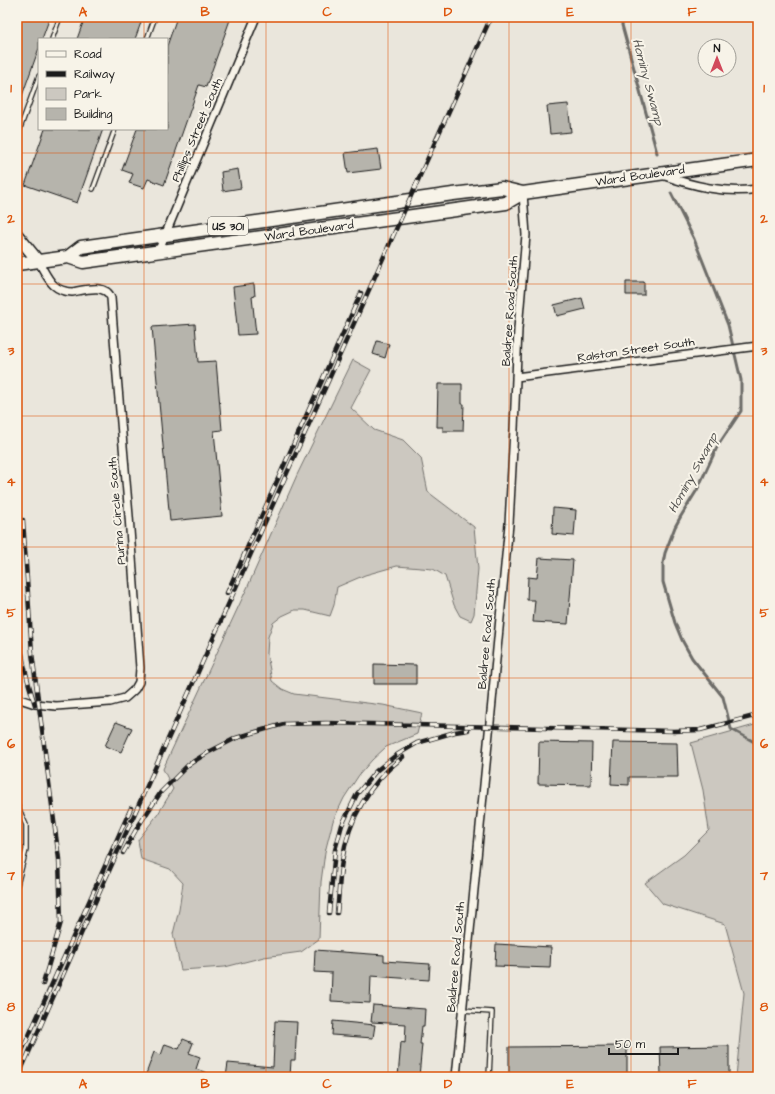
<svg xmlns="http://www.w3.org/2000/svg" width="775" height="1094" font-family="'Architects Daughter',sans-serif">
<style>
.green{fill:#ccc8c0;stroke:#74726e}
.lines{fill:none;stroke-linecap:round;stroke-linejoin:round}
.stream{stroke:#6d6c68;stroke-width:3}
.building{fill:#b6b4ac;stroke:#1c1c1c}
.service-casing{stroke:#1c1c1c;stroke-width:6}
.minor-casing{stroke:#1c1c1c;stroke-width:10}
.primary-casing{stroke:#1c1c1c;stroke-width:14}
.trunk-casing{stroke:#1c1c1c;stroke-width:15}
.service{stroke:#f7f3e8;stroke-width:3.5}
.minor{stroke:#f7f3e8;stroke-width:7}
.primary{stroke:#f7f3e8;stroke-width:11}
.trunk{stroke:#f7f3e8;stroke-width:12}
.rail-casing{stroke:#1c1c1c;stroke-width:4.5}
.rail{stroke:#f7f3e8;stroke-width:3;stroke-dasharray:9;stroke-linecap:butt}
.grid{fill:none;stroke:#de560d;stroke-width:1;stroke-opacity:0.55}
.labels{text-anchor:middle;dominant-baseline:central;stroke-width:4;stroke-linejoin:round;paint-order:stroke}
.shield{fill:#f7f3e8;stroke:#5e5c59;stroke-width:1}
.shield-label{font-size:11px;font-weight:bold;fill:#1c1c1c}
.street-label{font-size:12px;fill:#1c1c1c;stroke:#f7f3e8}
.water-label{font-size:13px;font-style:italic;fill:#52514e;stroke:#f7f3e8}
.neatline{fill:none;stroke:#de560d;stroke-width:1.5}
.grid-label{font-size:13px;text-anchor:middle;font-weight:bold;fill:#de560d}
</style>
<rect width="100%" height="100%" fill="#eae6dc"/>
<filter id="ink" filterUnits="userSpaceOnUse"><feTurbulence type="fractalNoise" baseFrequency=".025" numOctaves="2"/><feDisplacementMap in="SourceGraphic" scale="8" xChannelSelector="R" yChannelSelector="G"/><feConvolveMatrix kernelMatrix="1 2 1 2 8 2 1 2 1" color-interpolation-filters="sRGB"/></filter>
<g filter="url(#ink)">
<path class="green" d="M353 360 371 370 351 408 374 430 403 440 421 458 428 492 474 527 478 569 474 614 471 621 460 616 454 605 445 576 433 569 397 566 365 575 337 587 334 605 330 616 305 610H295L282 616 273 623 268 637 267 654 272 681 282 689 294 694 383 705 422 713 417 734 386 747 372 760 359 775 344 798 333 821 325 852 321 882 319 939 301 952 264 957 225 967 181 970 173 934 179 910 183 883 170 869 141 859 138 840 158 814 173 789 163 769 248 586 297 475Z
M758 724V1077H736L744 993 725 924 663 904 645 883 684 855 709 830 703 790 691 743Z"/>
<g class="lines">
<path class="stream" d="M622 17V25L657 153
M671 193 694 239 728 325 741 380V411L717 447 697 490 681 516 675 527 665 553 663 563V582L675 623 682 640 692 658 723 697 731 729 756 743 758 746"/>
</g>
<path class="building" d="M17 17H50L42 39H39V48L18 107H17Z
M85 17H143L135 39H77Z
M177 17H231L206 87 199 85 164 185 148 179 144 188 129 183 133 174 122 170 137 129H167V46Z
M568 104 571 132 550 134 547 106Z
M45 129H103L77 203 25 185Z
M378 149 381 169 348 173 345 153Z
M238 169 241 188 223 191 221 172Z
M626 282H644V295H626Z
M254 284 255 296 252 297 256 334 238 335 233 287Z
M582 298 585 309 557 316 554 305Z
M195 324 198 362 216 361 222 430 214 431 222 516 170 521 152 327Z
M377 341 389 344 385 358 373 354Z
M438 384H462V404H464L463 431H443V427H437Z
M553 508 576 510 574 536 552 534Z
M539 558 573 560 568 624 533 622 535 600H527L528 577 537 578Z
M374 664 416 665V684H374Z
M116 722 132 728 121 752 105 746Z
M539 742 592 743 591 785 538 784Z
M613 742 677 743 678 777H629V785L611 784Z
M496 944 551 947 550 968 495 966Z
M315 950 384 955V961L430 964 429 980 371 976 370 1003 331 1001 332 973 314 972Z
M373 1005 425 1009 424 1026H422L420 1044H422L419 1077H398L401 1042 405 1043 406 1024 371 1022Z
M275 1021 297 1022 295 1060H291L290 1077H226L228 1063 273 1067Z
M333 1021 375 1025 373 1038 332 1035Z
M183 1039 193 1043 189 1053 200 1057 196 1069 215 1076V1077H155L146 1074 154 1052 161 1055 165 1044 179 1049Z
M627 1046V1077H520V1075H509V1047Z
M729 1046V1074L661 1075 660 1047Z"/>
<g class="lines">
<g class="service-casing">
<path id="service" d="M52 39 60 17
M147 39 155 17
M17 134 19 131 39 76
M93 189 115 129
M17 805 26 825V850L17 885
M462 1010 492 1012 489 1077"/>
</g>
<g class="minor-casing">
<path id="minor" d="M662 175C693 186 725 194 758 189
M158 252 256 17
M516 377 758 346
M17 698 35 704 56 706 110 702 125 698 133 691 135 689 139 682 140 668 129 516 117 376 111 298C106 283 84 290 72 292 51 291 48 277 38 261
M456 1077 509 524 514 429 518 329 526 235 523 193"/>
</g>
<g class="primary-casing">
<path id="primary" d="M17 235 38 261"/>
</g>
<g class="trunk-casing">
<path id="trunk" d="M68 257 81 247 453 194 502 188 523 193 758 160
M17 264 68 257 83 262 506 203 523 193"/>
</g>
<use href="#service" class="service"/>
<use href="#minor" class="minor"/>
<use href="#primary" class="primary"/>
<use href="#trunk" class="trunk"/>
<g class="rail-casing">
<path id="rail" d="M23 520 32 653 59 859 61 922 43 984
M227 593 361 293
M17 621C20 649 26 678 35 705
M123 853 137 828 161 792 188 765 207 753 236 738 259 731 284 724 326 723 674 731 700 730 758 715
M329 913 335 850 342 825 357 794 376 771 395 756 417 743 455 732 468 730
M337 913C339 896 339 878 342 861 349 818 369 783 403 757
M17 1062 131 808
M18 1077 96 900 491 17"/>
</g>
<use href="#rail" class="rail"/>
</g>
</g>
<path class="grid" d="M144 17V39M266 17V1077M388 17V1077M509 17V1077M631 17V1077M144 129V1077M17 153H758M17 284H758M17 416H758M17 547H758M17 678H758M17 810H758M17 941H758"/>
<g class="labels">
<rect class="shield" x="208" y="217" width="40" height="18" rx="3"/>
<g class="shield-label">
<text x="228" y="226">US 301</text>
</g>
<g class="street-label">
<text transform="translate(197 130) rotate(-67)">Phillips Street South</text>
<text transform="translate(640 176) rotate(-8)">Ward Boulevard</text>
<text transform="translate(309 231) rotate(-8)">Ward Boulevard</text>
<text transform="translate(510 311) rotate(-86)">Baldree Road South</text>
<text transform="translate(636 350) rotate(-8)">Ralston Street South</text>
<text transform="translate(117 511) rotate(-95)">Purina Circle South</text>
<text transform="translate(487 634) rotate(-85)">Baldree Road South</text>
<text transform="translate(456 957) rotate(-85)">Baldree Road South</text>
</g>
<g class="water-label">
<text transform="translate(648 82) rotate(75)">Hominy Swamp</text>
<text transform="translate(693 473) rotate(-61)">Hominy Swamp</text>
</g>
</g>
<rect width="775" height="1094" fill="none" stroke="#f7f3e8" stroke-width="44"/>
<rect x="38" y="38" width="130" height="92" fill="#f7f3e8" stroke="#9f9d96"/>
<rect x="46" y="51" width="20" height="6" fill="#f7f3e8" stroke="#9f9d96"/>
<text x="74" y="58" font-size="12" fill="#1c1c1c">Road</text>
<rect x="46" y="71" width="20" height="6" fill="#1c1c1c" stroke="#9f9d96"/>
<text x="74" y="78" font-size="12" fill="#1c1c1c">Railway</text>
<rect x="46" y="88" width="20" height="12" fill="#ccc8c0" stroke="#9f9d96"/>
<text x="74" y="98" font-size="12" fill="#1c1c1c">Park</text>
<rect x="46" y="108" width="20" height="12" fill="#b6b4ac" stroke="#9f9d96"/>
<text x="74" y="118" font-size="12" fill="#1c1c1c">Building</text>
<g transform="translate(717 58)"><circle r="19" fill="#f7f3e8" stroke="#9f9d96"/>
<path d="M0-3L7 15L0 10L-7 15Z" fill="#d1495b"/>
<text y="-6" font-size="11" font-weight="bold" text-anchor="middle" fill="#1c1c1c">N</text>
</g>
<path d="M609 1048v6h69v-6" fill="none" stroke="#1c1c1c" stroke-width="2"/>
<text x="615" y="1048" font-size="12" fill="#1c1c1c" stroke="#f7f3e8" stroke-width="3" paint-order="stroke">50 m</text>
<rect x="22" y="22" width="731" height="1050" class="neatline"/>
<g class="grid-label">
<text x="83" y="16">A</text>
<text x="205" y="16">B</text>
<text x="327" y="16">C</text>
<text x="448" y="16">D</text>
<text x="570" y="16">E</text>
<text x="692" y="16">F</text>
<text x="11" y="92">1</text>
<text x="764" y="92">1</text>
<text x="11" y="223">2</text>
<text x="764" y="223">2</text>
<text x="11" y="355">3</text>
<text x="764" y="355">3</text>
<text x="11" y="486">4</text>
<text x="764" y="486">4</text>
<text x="11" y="617">5</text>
<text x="764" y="617">5</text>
<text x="11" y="748">6</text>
<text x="764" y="748">6</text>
<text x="11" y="880">7</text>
<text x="764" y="880">7</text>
<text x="11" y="1011">8</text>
<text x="764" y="1011">8</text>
<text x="83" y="1088">A</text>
<text x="205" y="1088">B</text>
<text x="327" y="1088">C</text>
<text x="448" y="1088">D</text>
<text x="570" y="1088">E</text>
<text x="692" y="1088">F</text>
</g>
</svg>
